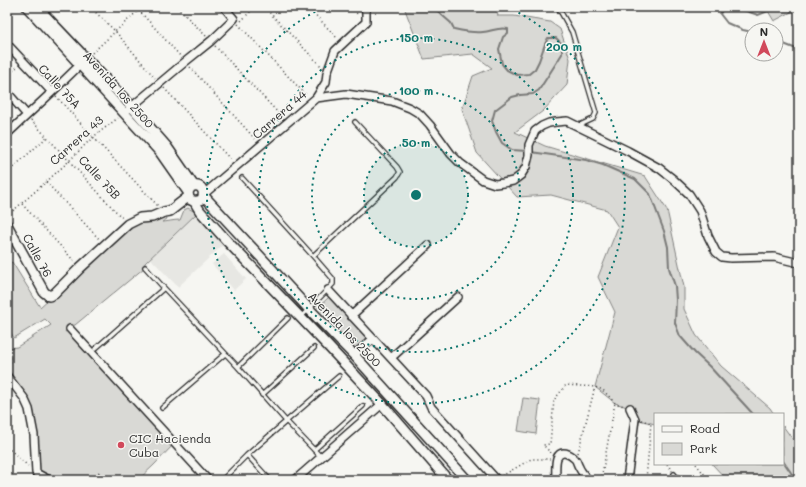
<svg xmlns="http://www.w3.org/2000/svg" width="806" height="487" font-family="Mali,sans-serif">
<style>
.built{fill:#e7e7e3}
.green{fill:#d9d9d5;stroke:#828280}
.lines{fill:none;stroke-linecap:round;stroke-linejoin:round}
.stream{stroke:#7a7a78;stroke-width:2}
.lane-casing{stroke:#2b2b2b;stroke-width:6}
.street-casing{stroke:#2b2b2b;stroke-width:10}
.secondary-casing{stroke:#2b2b2b;stroke-width:12}
.path{stroke:#2b2b2b;stroke-width:1.5;stroke-dasharray:1 3;stroke-linecap:butt}
.lane{stroke:#f6f6f2;stroke-width:3.5}
.street{stroke:#f6f6f2;stroke-width:7}
.secondary{stroke:#f6f6f2;stroke-width:9}
.ring{fill:none;stroke:#0f766e;stroke-width:2;stroke-dasharray:2 4}
.poi-dot{fill:#d1495b;stroke:#f6f6f2;stroke-width:1.5}
.labels{text-anchor:middle;dominant-baseline:central;stroke-width:3;stroke-linejoin:round;paint-order:stroke}
.street-label{font-size:12px;fill:#2b2b2b;stroke:#f6f6f2}
.poi-label{font-size:12px;fill:#2b2b2b;stroke:#f6f6f2;text-anchor:start}
.centre{fill:#0f766e;stroke:#f6f6f2;stroke-width:2}
.ring-label{font-size:12px;text-anchor:middle;font-weight:bold;fill:#0f766e;stroke:#f6f6f2;stroke-width:3;stroke-linejoin:round;paint-order:stroke}
</style>
<rect width="100%" height="100%" fill="#f6f6f2"/>
<filter id="ink" filterUnits="userSpaceOnUse"><feTurbulence type="fractalNoise" baseFrequency=".025" numOctaves="2"/><feDisplacementMap in="SourceGraphic" scale="8" xChannelSelector="R" yChannelSelector="G"/><feConvolveMatrix kernelMatrix="1 2 1 2 8 2 1 2 1" color-interpolation-filters="sRGB"/></filter>
<g filter="url(#ink)">
<path class="built" d="M197 213 227 241 178 287 150 258Z
M224 254 246 279 234 290 212 264Z"/>
<path class="green" d="M404 7H496L498 16H514L550 22 560 29 570 59 567 85 543 111 515 132 545 146 645 176 667 210 684 287V309L696 335 721 366 770 408 774 414H655V424L635 419 630 408 615 403 595 387 615 312 598 277 618 227 607 210 551 195 517 197 477 153 462 109 473 76 492 68 473 54 424 59Z
M764 7H799V8L774 21 768 11Z
M188 208 197 213 145 263 144 268 75 325 69 326 65 332 70 329 174 444 154 465 138 480H49L36 473 34 435V412L29 409 7 376V369L10 363 8 348 17 347 51 325 45 319 14 338 7 326V265L12 262 40 307 85 266 135 224 164 212 167 219 162 222C167 222 173 220 180 220L184 210Z
M329 297 368 337 353 350 316 309Z
M523 398 540 400 536 434 518 431Z
M783 426 799 448V480H727L712 464H783Z"/>
<g class="lines">
<path class="stream" d="M425 7 438 11 443 16 451 23 454 29C463 31 474 33 483 32 492 31 499 27 508 29V33L503 37 499 49 502 64 507 70 517 75 529 74 535 69 539 61 545 44 548 38H556L562 44V54L539 90 533 94 520 95 512 97 495 110 492 121 496 132 502 143 512 150 527 151
M724 7 720 14 727 23 743 30 752 32
M735 7 758 15 768 11 770 7
M776 41 799 50
M531 152 586 160 603 165 635 179 650 194 664 231 668 247 669 268 675 286 676 300 675 323 680 336 695 353 710 367 753 414
M783 461 794 477 799 480"/>
<g class="lane-casing">
<path id="lane" d="M558 7 572 32 596 113 593 119 578 126
M242 178 313 256
M145 267 164 288 238 367 286 421 321 457
M301 317 333 284V279L313 256 397 177 400 172 397 167 355 122
M95 349 164 288
M238 367 288 318
M262 395 314 348
M162 408 225 354
M314 450 363 406
M247 455 270 480
M674 474 679 480
M223 480V479L247 455 339 376"/>
</g>
<g class="street-casing">
<path id="street" d="M7 44 52 92
M7 92 27 115
M316 98 346 94 392 101 410 108 420 114 430 125 451 154 460 163 483 180 495 184 503 183 513 181 521 175 526 167 529 155V145L535 131 542 126 549 123 556 122 567 121 628 151 659 168 673 179 689 194 700 211 708 236 716 252 722 257 731 258 774 257 799 263
M129 109 185 62 211 41 234 19 224 7
M7 134 52 92 83 62
M204 194 316 98 326 82 327 73 335 51 366 22V12L364 7
M328 290 426 396 431 407 496 479
M351 316 428 245
M70 329 208 480
M354 355 373 339
M391 358 458 297
M7 376 24 398 29 409 34 435 36 473 49 480
M295 480 382 404
M556 480C556 473 555 464 557 458 561 449 570 454 575 459 577 461 577 464 579 467 581 472 585 476 588 480
M627 480 635 419 630 408"/>
</g>
<g class="secondary-casing">
<path id="secondary" d="M27 7 160 152 188 192 189 199C193 202 198 202 202 199 206 190 200 183 191 187L188 192
M37 7 132 107 167 147 194 186
M204 196 309 309 354 355 467 480
M194 201 200 211 227 241 327 345 382 404 448 480
M7 225 44 292 49 296 54 294 80 268 128 224 140 218 152 217 164 212 170 211 188 197"/>
</g>
<path class="path" d="M90 7 115 31 155 78
M136 7 181 57
M177 7 207 37
M264 7 323 68
M308 7 338 39
M351 7 359 16
M241 21 255 7
M238 24 307 96
M215 46 282 117
M92 53 142 7
M190 67 256 140
M7 76 18 66
M164 88 232 161
M56 96 93 137 158 206
M31 120 123 219
M7 173 47 137
M46 182 100 240
M22 204 75 262
M7 216 46 182 69 161 93 137 118 118
M7 346C11 354 12 361 7 369
M641 420 651 423 646 480
M7 447 28 466
M551 453 543 445 550 444 554 400 566 385 595 387 603 390 615 403 624 406
M578 453 595 387
M667 464 672 471
M696 464 709 480
M310 475 315 480
M502 476 531 459H550
M95 480 100 470
M601 480 615 403"/>
<use href="#lane" class="lane"/>
<use href="#street" class="street"/>
<use href="#secondary" class="secondary"/>
</g>
</g>
<circle cx="416" cy="195" r="52" fill="#0f766e" fill-opacity=".12"/>
<g class="ring">
<circle cx="416" cy="195" r="52"/>
<circle cx="416" cy="195" r="104"/>
<circle cx="416" cy="195" r="157"/>
<path d="M508 7A209 209 0 1 1 324 7"/>
</g>
<circle class="poi-dot" cx="121" cy="445" r="4"/>
<g class="labels">
<g class="street-label">
<text transform="translate(60 86) rotate(47)">Calle 75A</text>
<text transform="translate(119 89) rotate(48)">Avenida los 2500</text>
<text transform="translate(279 114) rotate(-41)">Carrera 44</text>
<text transform="translate(76 140) rotate(-42)">Carrera 43</text>
<text transform="translate(100 177) rotate(47)">Calle 75B</text>
<text transform="translate(38 255) rotate(61)">Calle 76</text>
<text transform="translate(345 329) rotate(46)">Avenida los 2500</text>
</g>
<g class="poi-label">
<text x="129" y="438">CIC Hacienda<tspan x="129" dy="14">Cuba</tspan></text>
</g>
</g>
<circle cx="416" cy="195" r="6" class="centre"/>
<g class="ring-label">
<text x="416" y="42">150 m</text>
<text x="564" y="51">200 m</text>
<text x="416" y="95">100 m</text>
<text x="416" y="147">50 m</text>
</g>
<rect width="806" height="487" fill="none" stroke="#f6f6f2" stroke-width="24"/>
<rect x="12" y="12" width="782" height="463" fill="none" stroke="#2b2b2b" stroke-width="1.5" filter="url(#ink)"/>
<rect x="654" y="413" width="130" height="52" fill="#f6f6f2" stroke="#a5a5a2"/>
<rect x="662" y="426" width="20" height="6" fill="#f6f6f2" stroke="#a5a5a2"/>
<text x="690" y="433" font-size="12" fill="#2b2b2b">Road</text>
<rect x="662" y="443" width="20" height="12" fill="#d9d9d5" stroke="#a5a5a2"/>
<text x="690" y="453" font-size="12" fill="#2b2b2b">Park</text>
<g transform="translate(764 42)"><circle r="19" fill="#f6f6f2" stroke="#a5a5a2"/>
<path d="M0-3L7 15L0 10L-7 15Z" fill="#d1495b"/>
<text y="-6" font-size="11" font-weight="bold" text-anchor="middle" fill="#2b2b2b">N</text>
</g>
</svg>
